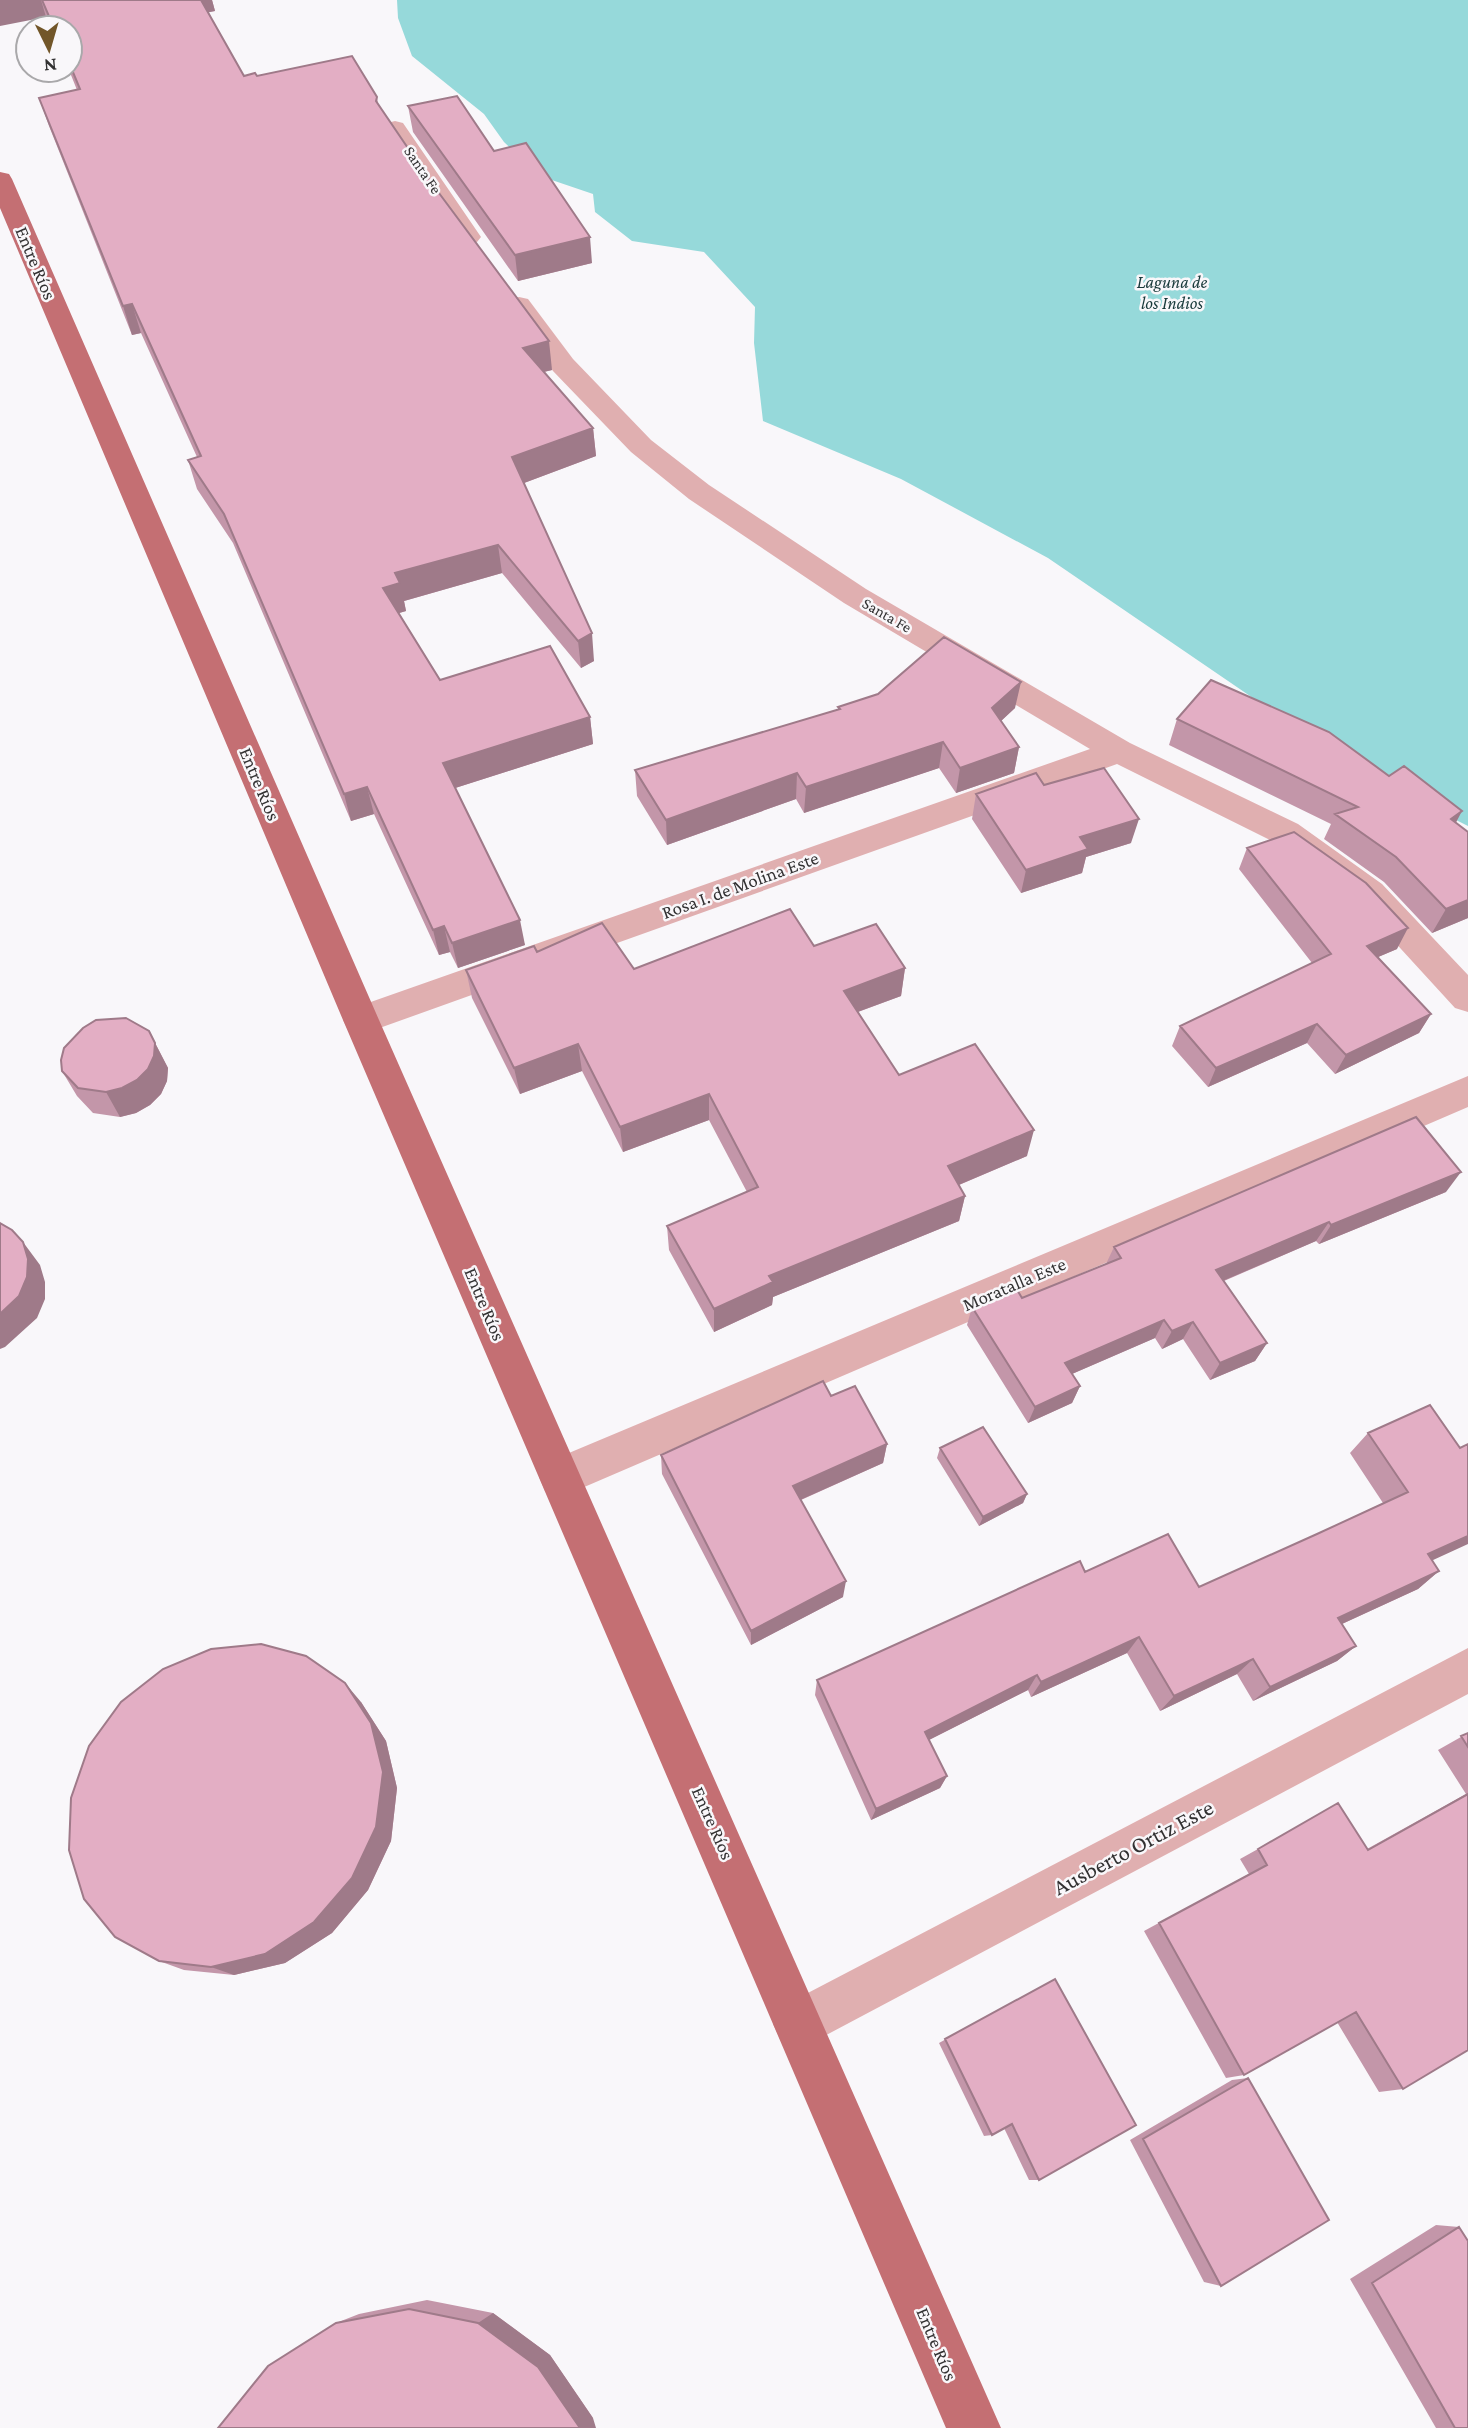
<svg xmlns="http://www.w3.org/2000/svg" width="1468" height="2428" font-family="'Crimson Pro',serif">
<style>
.water{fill:#96d9da}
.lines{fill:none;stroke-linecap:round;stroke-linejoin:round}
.minor{fill:#e0afb0;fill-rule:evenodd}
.major{fill:#c46f73;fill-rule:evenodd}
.wall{fill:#c396a9}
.shaded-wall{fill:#9f7a89}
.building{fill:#e3aec4;stroke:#9f7a89;stroke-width:2}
.labels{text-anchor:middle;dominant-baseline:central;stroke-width:5;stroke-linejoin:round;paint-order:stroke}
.far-street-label{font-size:16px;fill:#323132;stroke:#f9f7fa}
.far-water-label{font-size:18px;font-style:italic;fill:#18393a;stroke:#f9f7fa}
.street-label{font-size:19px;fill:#323132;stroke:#f9f7fa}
.near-street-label{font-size:23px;fill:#323132;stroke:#f9f7fa}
</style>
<rect width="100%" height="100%" fill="#f9f7fa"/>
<path class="water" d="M397 0H1468V826L1364 774 1048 558 901 479 763 421 754 343 755 307 704 252 632 241 595 212 593 194 540 176 504 142 484 114 412 56 398 18Z"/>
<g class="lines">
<path class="minor" d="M395 121 403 123 481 237 477 242H459L455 237 383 128 387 123Z
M519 297 528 299 573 359 651 440 709 485 866 589 1130 743 1298 824 1382 884 1468 975V1012L1455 1008 1358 902 1274 842 1117 764 374 1030 361 1034 348 1030 343 1020 348 1010 1090 749 844 603 689 499 631 452 553 371 506 305 510 299Z
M1468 1076V1107L575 1491 560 1497 545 1491 539 1477 545 1463Z
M1468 1648V1694L815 2041 798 2049 781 2041 773 2024 781 2007Z"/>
<path class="major" d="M0 172 9 174 12 179 379 1020 1001 2428H946L343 1020 0 208Z"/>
</g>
<path class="wall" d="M0 0H212L215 11 208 12 244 76H257L377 97 378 104 552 370 544 372 593 428 596 456 524 483 594 661 581 668 502 573 404 601 406 611 399 613 440 680 590 717 593 744 455 788 525 945 458 968 450 952 439 955 374 814 351 821 233 543 197 489 188 460 197 457 141 333 132 335 49 126 39 98 77 90 69 70H70V28H51L46 17Z
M408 106 494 151 592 263 518 281 413 132Z
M838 707 1015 708 1001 721 1019 747 1014 773 956 793 939 768 804 813 796 799 667 845 637 796 635 770 838 710Z
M1177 719 1389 776 1468 832V918L1432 933 1384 882 1324 839 1331 824 1169 745Z
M1044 785 1131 843 1086 857 1082 873 1021 893 972 819 976 794Z
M1247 848 1397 949 1378 957 1431 1014 1419 1033 1335 1074 1307 1043 1208 1087 1172 1046 1180 1026 1312 963 1239 869Z
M814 946 905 968 901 996 858 1012 899 1075 1027 1156 959 1185 965 1196 959 1221 773 1297 772 1305 714 1332 669 1250 667 1226 747 1192 709 1120 623 1152 582 1071 520 1094 472 998 466 970 537 952 634 969Z
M149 1031 168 1068 167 1081 161 1094 150 1105 136 1113 120 1117 93 1113 77 1096 62 1071Z
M1446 1192 1319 1244 1316 1241 1224 1281 1267 1343 1255 1361 1210 1380 1183 1339 1162 1349 1155 1338 1072 1374 1080 1386 1072 1403 1028 1423 967 1325 972 1307 1022 1298 1106 1264 1114 1247Z
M831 1396 887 1444 883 1463 801 1500 843 1597 751 1645 662 1474 661 1455Z
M1430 1405 1432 1561 1439 1571 1418 1589 1342 1624 1356 1646 1337 1661 1253 1701 1237 1674 1160 1711 1127 1653 1031 1697 1028 1690 929 1740 947 1776 940 1788 871 1820 815 1695 817 1680 1085 1572 1199 1587 1317 1534 1383 1503 1350 1453 1368 1433Z
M940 1448 1027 1494 1023 1503 979 1526 937 1458Z
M361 1702 386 1741 397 1788 391 1841 368 1890 332 1933 285 1963 234 1975 184 1970 159 1961Z
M1468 1733V2050L1403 2089 1379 2092 1337 2022 1244 2075 1226 2078 1144 1931 1249 1874 1240 1859 1258 1849H1367L1466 1794 1438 1750Z
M1055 1979 1039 2180H1029L1004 2128 992 2135 984 2136 939 2043Z
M1248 2078 1221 2286 1204 2282 1130 2140 1232 2080Z
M1436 2225 1459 2227 1468 2428H1436L1350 2279Z
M427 2300 493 2313 550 2355 593 2418 336 2323 359 2314Z"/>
<path class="shaded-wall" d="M0 0H41L46 17 0 26Z
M196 0H212L215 11 200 14Z
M590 237 592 263 518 281 515 255Z
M132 304 141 333 132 335 123 306Z
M549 341 552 370 526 376 523 348Z
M593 428 596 456 516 486 512 457Z
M498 545 502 573 404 601 406 611 389 616 383 588 395 573Z
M592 633 594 661 581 668 578 641Z
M1021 682 1015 708 987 734 992 708Z
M590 717 593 744 449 790 443 763Z
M943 742 939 768 804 813 806 787Z
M1019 747 1014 773 956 793 960 768Z
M797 773 796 799 667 845 666 820Z
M367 787 374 814 351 821 344 794Z
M1462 811 1449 836 1451 819Z
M1139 819 1131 843 1086 857 1082 873 1021 893 1026 870 1080 837Z
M1468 900V918L1432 933 1446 909Z
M520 920 525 945 458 968 452 943Z
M444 926 450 952 439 955 433 930Z
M1408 928 1397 949 1357 966 1367 946Z
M905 968 901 996 841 1018 844 991Z
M1431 1014 1419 1033 1335 1074 1346 1055Z
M1317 1024 1307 1043 1208 1087 1216 1068Z
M155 1043 168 1068 167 1081 161 1094 150 1105 136 1113 120 1117 106 1092Z
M578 1044 582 1071 520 1094 514 1068Z
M709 1094V1120L623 1152 620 1127Z
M1034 1130 1027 1156 942 1192 948 1166Z
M1461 1172 1446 1192 1319 1244 1331 1225Z
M965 1196 959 1221 773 1297 772 1305 714 1332V1309L769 1276Z
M1329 1222 1316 1241 1206 1288 1216 1270Z
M23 1242 40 1265 45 1282V1299L37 1318 5 1347 0 1349V1314Z
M1164 1320 1155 1338 1058 1380 1065 1363Z
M1193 1322 1183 1339 1162 1349 1172 1331Z
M1267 1343 1255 1361 1210 1380 1220 1363Z
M1080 1386 1072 1403 1028 1423 1035 1407Z
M887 1444 883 1463 791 1504 793 1486Z
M1027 1494 1023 1503 979 1526 983 1517Z
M1468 1536V1544L1407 1572 1428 1554Z
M1439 1571 1418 1589 1320 1634 1338 1618Z
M846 1581 843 1597 751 1645V1631Z
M1139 1637 1127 1653 1031 1697 1041 1682Z
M1356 1646 1337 1661 1253 1701 1270 1687Z
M1253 1659 1237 1674 1160 1711 1174 1696Z
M1037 1675 1028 1690 919 1745 925 1732Z
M345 1683 361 1702 386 1741 397 1788 391 1841 368 1890 332 1933 285 1963 234 1975 211 1967Z
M947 1776 940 1788 871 1820 876 1809Z
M493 2313 550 2355 593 2418 596 2428H580L478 2323Z"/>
<path class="building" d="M42 0H201L244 76 255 73 257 76 352 56 377 97 376 101 433 185 549 341 523 348 593 428 512 457 592 633 578 641 498 545 395 573 400 583 383 588 440 680 550 646 590 717 443 763 520 920 452 943 444 926 433 930 367 787 344 794 224 514 188 460 201 456 132 304 123 306 39 98 80 89 70 65V28H54Z
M457 96 494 151 526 143 590 237 515 255 408 106Z
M944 637 1021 682 992 708 1019 747 960 768 943 742 806 787 797 773 666 820 635 770 840 709 838 707 878 694Z
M1211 680 1329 732 1389 776 1404 766 1462 811 1451 819 1468 832V900L1446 909 1396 857 1335 814 1358 807 1177 719Z
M1104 768 1139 819 1080 837 1088 849 1026 870 976 794 1036 773 1044 785Z
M1294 832 1366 883 1408 928 1367 946 1431 1014 1346 1055 1317 1024 1216 1068 1180 1026 1331 954 1247 848Z
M790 909 814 946 876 924 905 968 844 991 899 1075 975 1044 1034 1130 948 1166 965 1196 769 1276 773 1282 714 1309 667 1226 758 1187 709 1094 620 1127 578 1044 514 1068 466 970 534 946 537 952 602 923 634 969Z
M126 1018 149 1031 155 1043 154 1056 148 1069 137 1080 122 1088 106 1092 78 1088 62 1071 61 1060 64 1048 83 1028 96 1020Z
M1416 1117 1461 1172 1331 1225 1329 1222 1216 1270 1267 1343 1220 1363 1193 1322 1172 1331 1164 1320 1065 1363 1080 1386 1035 1407 972 1307 1016 1288 1022 1298 1121 1258 1114 1247Z
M0 1223 12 1230 23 1242 28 1259 27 1277 19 1296 0 1314Z
M823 1381 831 1396 855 1386 887 1444 793 1486 846 1581 751 1631 661 1455Z
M1430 1405 1460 1448 1468 1444V1536L1428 1554 1439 1571 1338 1618 1356 1646 1270 1687 1253 1659 1174 1696 1139 1637 1041 1682 1037 1675 925 1732 947 1776 876 1809 817 1680 1080 1561 1085 1572 1168 1534 1199 1587 1317 1534 1408 1492 1368 1433Z
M983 1427 1027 1494 983 1517 940 1448Z
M261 1644 306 1656 345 1683 371 1723 383 1772 376 1827 352 1878 314 1922 265 1954 211 1967 159 1961 115 1937 84 1899 69 1850 71 1798 89 1746 121 1702 163 1669 211 1649Z
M1468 1733V1747L1461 1736Z
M1468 1794V2050L1403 2089 1356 2012 1244 2075 1159 1923 1267 1865 1258 1849 1338 1803 1368 1850Z
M1055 1979 1136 2125 1039 2180 1012 2124 992 2135 945 2039Z
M1248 2078 1329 2220 1221 2286 1143 2139Z
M1459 2227 1468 2241V2428H1455L1372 2283Z
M409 2309 478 2323 538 2367 580 2428H218L268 2366 336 2323Z"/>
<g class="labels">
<g class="far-street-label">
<text transform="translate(423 170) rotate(56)">Santa Fe</text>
<text transform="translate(887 615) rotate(30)">Santa Fe</text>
</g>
<g class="far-water-label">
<text x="1172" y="282">Laguna de<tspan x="1172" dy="21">los Indios</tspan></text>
</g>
<g class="street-label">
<text transform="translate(36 263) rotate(67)">Entre Ríos</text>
<text transform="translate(260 784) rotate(67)">Entre Ríos</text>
<text transform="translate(740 885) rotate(-20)">Rosa I. de Molina Este</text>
<text transform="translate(1014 1284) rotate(-23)">Moratalla Este</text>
<text transform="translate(485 1304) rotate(67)">Entre Ríos</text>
<text transform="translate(713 1823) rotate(66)">Entre Ríos</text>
<text transform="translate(937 2344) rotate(67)">Entre Ríos</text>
</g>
<g class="near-street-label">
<text transform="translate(1133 1847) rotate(-28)">Ausberto Ortiz Este</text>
</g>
</g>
<g transform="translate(49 49) rotate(175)"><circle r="33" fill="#f9f7fa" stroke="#a9a8aa" stroke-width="2"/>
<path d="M0-5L12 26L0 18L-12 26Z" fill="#725629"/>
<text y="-10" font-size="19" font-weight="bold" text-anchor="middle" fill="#323132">N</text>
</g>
</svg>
